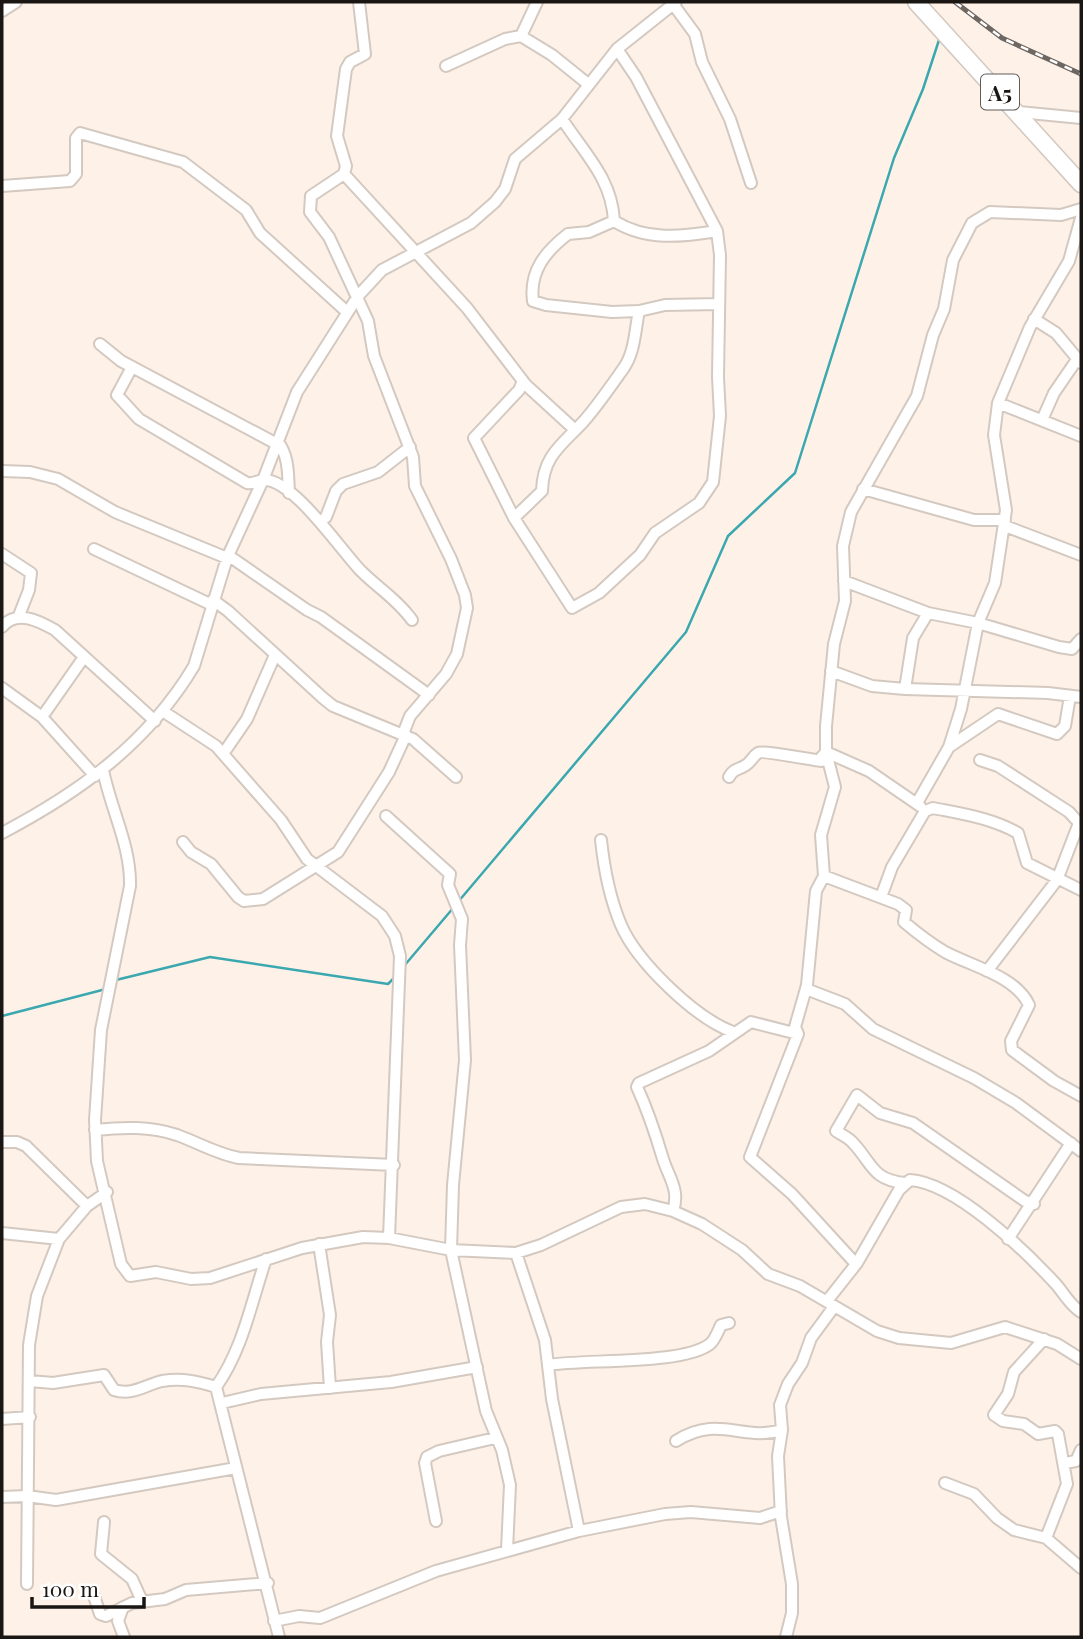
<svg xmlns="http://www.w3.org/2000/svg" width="1083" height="1639" font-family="'Playfair Display',serif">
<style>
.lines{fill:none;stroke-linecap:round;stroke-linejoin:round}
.stream{stroke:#3ba8b0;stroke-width:2.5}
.minor-casing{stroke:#d4c9c0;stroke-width:14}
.highway-casing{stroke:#d4c9c0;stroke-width:19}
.minor{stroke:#fff;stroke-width:10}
.highway{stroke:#fff;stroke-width:16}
.rail-casing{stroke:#6d6661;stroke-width:5}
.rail{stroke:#fff;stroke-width:2.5;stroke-dasharray:8;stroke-linecap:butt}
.labels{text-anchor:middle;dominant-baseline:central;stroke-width:5;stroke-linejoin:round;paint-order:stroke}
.shield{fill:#fff;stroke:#5f5c5a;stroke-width:2}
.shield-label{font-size:21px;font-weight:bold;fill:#1a1613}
</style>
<rect width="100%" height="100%" fill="#fef2e8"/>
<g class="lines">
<path class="stream" d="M458 902 686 632 728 536 795 473 894 158 923 89 939 40
M404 966 454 907
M116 980 210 957 388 984 395 977
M2 1016 106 989"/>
<g class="minor-casing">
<path id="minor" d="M359 2 365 54 350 62 346 69 337 136 346 166 344 174 467 308 526 385 573 428
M673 4 695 34 702 62 730 119 751 183
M2 11 16 2
M521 36 537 2
M446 66 505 39 521 36 552 55 588 84
M1019 112 1081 118
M562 119C585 154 612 179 614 221
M344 174 311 196 310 212 329 237 368 321 374 356 413 457 415 486 451 559 465 595 467 608 457 654 446 674 410 716 403 734
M2 186 70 181 76 174V138L80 133 183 162 246 210 260 233 347 312
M717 231C681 237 646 241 614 221L589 232 568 234C546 251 529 271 533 301L546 305 612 312 639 311 665 305 719 304
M1034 319 1056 333 1081 363
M100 344 121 361 277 444
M132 367 117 395 139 419 247 483C254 484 257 481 263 480 292 477 342 552 361 571 378 588 398 600 412 620
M523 381 519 390 474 438 514 518 572 608 599 593 640 555 655 533 699 503 713 482 720 416 718 377 720 255 717 231 636 77 617 49
M998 403 1081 436
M1042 420 1054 393 1078 358
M278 442C289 456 288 475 289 493
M2 471 30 472 58 479 115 512 227 558H232L307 610 321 617 429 695
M863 489 974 520H1005
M514 518 542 491C543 455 562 445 584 421 598 405 611 386 623 369 635 353 635 329 639 311
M320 522 326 517 336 491 343 484 378 472 410 447
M1005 526 1081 555
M94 549 212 605
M2 554 31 573 29 590 18 618
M844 581 928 613 978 623 1059 647 1072 649 1081 639
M213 600 228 611 323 698 333 706 413 739 456 777
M2 627C16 609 39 621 55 630L155 721
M831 671 872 686 905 689 1048 693 1081 697
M2 688 42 717 95 776
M905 689 913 638 928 613
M164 712 216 746 281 820 307 859 382 916 395 936 400 956 389 1238
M42 717 84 657
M949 747 998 714 1057 734 1065 726 1070 696
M223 754 247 719 275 655
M819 760 826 752 869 771 920 806
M980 760 998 766 1069 812 1079 823 1057 880 987 971
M103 770C111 810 131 846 130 886L101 1030 95 1120 97 1161 121 1264 130 1276 156 1272 191 1279 210 1278 302 1248 363 1237 389 1238 451 1250 516 1253 541 1245 621 1207 645 1204 673 1211 702 1224 742 1250 768 1274 800 1286 877 1331 899 1338 951 1343 1005 1327 1057 1344 1081 1359
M729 777C734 768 739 770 746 765 751 762 753 756 758 753 763 750 812 760 822 761
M917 803 949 747 961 709 978 623 995 583 1006 510 994 435 998 403 1030 327 1069 261 1081 218
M925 811 933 808C963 814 991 818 1018 833L1027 863 1081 890
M386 816 450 874 448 885 462 919 460 945 465 1060 453 1185 451 1250 486 1411 502 1450 510 1485 507 1550
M2 833C80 792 148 743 194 666L227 558 263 480 297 392 358 296 382 270 471 223 495 202 505 189 515 159 562 119 617 49 676 2
M601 840C604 868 610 899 621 925 637 962 695 1018 733 1032
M183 842 191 852 211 864 238 897 244 901 263 899 338 852 389 772 406 735
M824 876 898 904 906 910 904 922C917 933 930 943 945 952 971 966 1016 976 1029 1005L1011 1041 1012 1050 1054 1081 1081 1096
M881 897 892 867 925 811
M806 989 845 1004 873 1029 974 1078 1016 1103 1081 1151
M95 1130C123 1127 150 1126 177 1135 199 1143 217 1154 239 1158L394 1165
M2 1142H17L26 1146 87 1206
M905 1183C872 1180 872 1163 854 1144 850 1138 842 1135 836 1131L857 1095 880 1113 913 1123 1025 1201 1034 1204
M673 1211C680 1190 669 1178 663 1159 655 1132 649 1113 637 1087L639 1083 709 1051 751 1022 798 1034
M2 1233 59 1239
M1008 1239 1071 1143
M319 1244 330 1315 327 1342 330 1388
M516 1253 545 1340 552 1399 579 1531
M266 1259C251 1303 243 1349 216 1387L279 1637
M856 1264 792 1194 750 1157 798 1034 795 1027 807 985 816 891 824 876 821 835 835 787 826 752V726L834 644 845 601 843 546 851 512 917 396 933 335 944 309 953 260 972 223 990 212 1061 215 1081 209
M827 1301 857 1263 899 1190 910 1180C955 1183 1023 1249 1053 1281 1064 1292 1068 1304 1081 1312
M548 1365C586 1359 683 1365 710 1344 715 1340 718 1331 721 1325L729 1323
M30 1381 53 1383 104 1375 114 1390C132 1396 145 1385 162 1381 182 1378 197 1381 216 1387
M222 1403 261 1394 391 1382 477 1367
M2 1419 30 1417
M676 1441C719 1414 743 1442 782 1430
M1065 1463 1076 1461 1081 1450
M945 1483 974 1494 997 1518 1014 1530 1046 1538 1067 1484 1058 1434 1055 1431 1038 1434 1024 1424 1003 1421 994 1415 1008 1394 1014 1372 1044 1339
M2 1497 27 1496 56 1500 236 1468
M436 1521 425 1463 427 1457 439 1451 495 1438
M104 1522 101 1554 132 1579 142 1601
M1046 1538 1081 1568
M27 1584 29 1345 37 1296 59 1239 87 1206 107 1192
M94 1596 100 1614 106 1616 132 1603 165 1599 186 1590 268 1583
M123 1607 118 1621 124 1637
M274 1621 299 1616 320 1618 436 1571 579 1531 665 1514 691 1512 760 1518 781 1511
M786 1637 792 1613V1584L781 1517 778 1456 782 1430 780 1405 788 1384 802 1363 811 1338 833 1308"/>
</g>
<g class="highway-casing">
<path id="highway" d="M916 2 1081 184"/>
</g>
<use href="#minor" class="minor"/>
<use href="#highway" class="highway"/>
<g class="rail-casing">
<path id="rail" d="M955 2 1002 38 1081 74"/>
</g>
<use href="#rail" class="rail"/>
</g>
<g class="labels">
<rect class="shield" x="981" y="74.5" width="38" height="35" rx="5"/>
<g class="shield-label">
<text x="1000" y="92">A5</text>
</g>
</g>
<rect width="1083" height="1639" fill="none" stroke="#1a1613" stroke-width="7"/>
<path d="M32 1597v10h112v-10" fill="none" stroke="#1a1613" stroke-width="3.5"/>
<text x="42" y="1597" font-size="21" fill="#1a1613" stroke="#ffffff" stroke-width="5" paint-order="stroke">100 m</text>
</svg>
